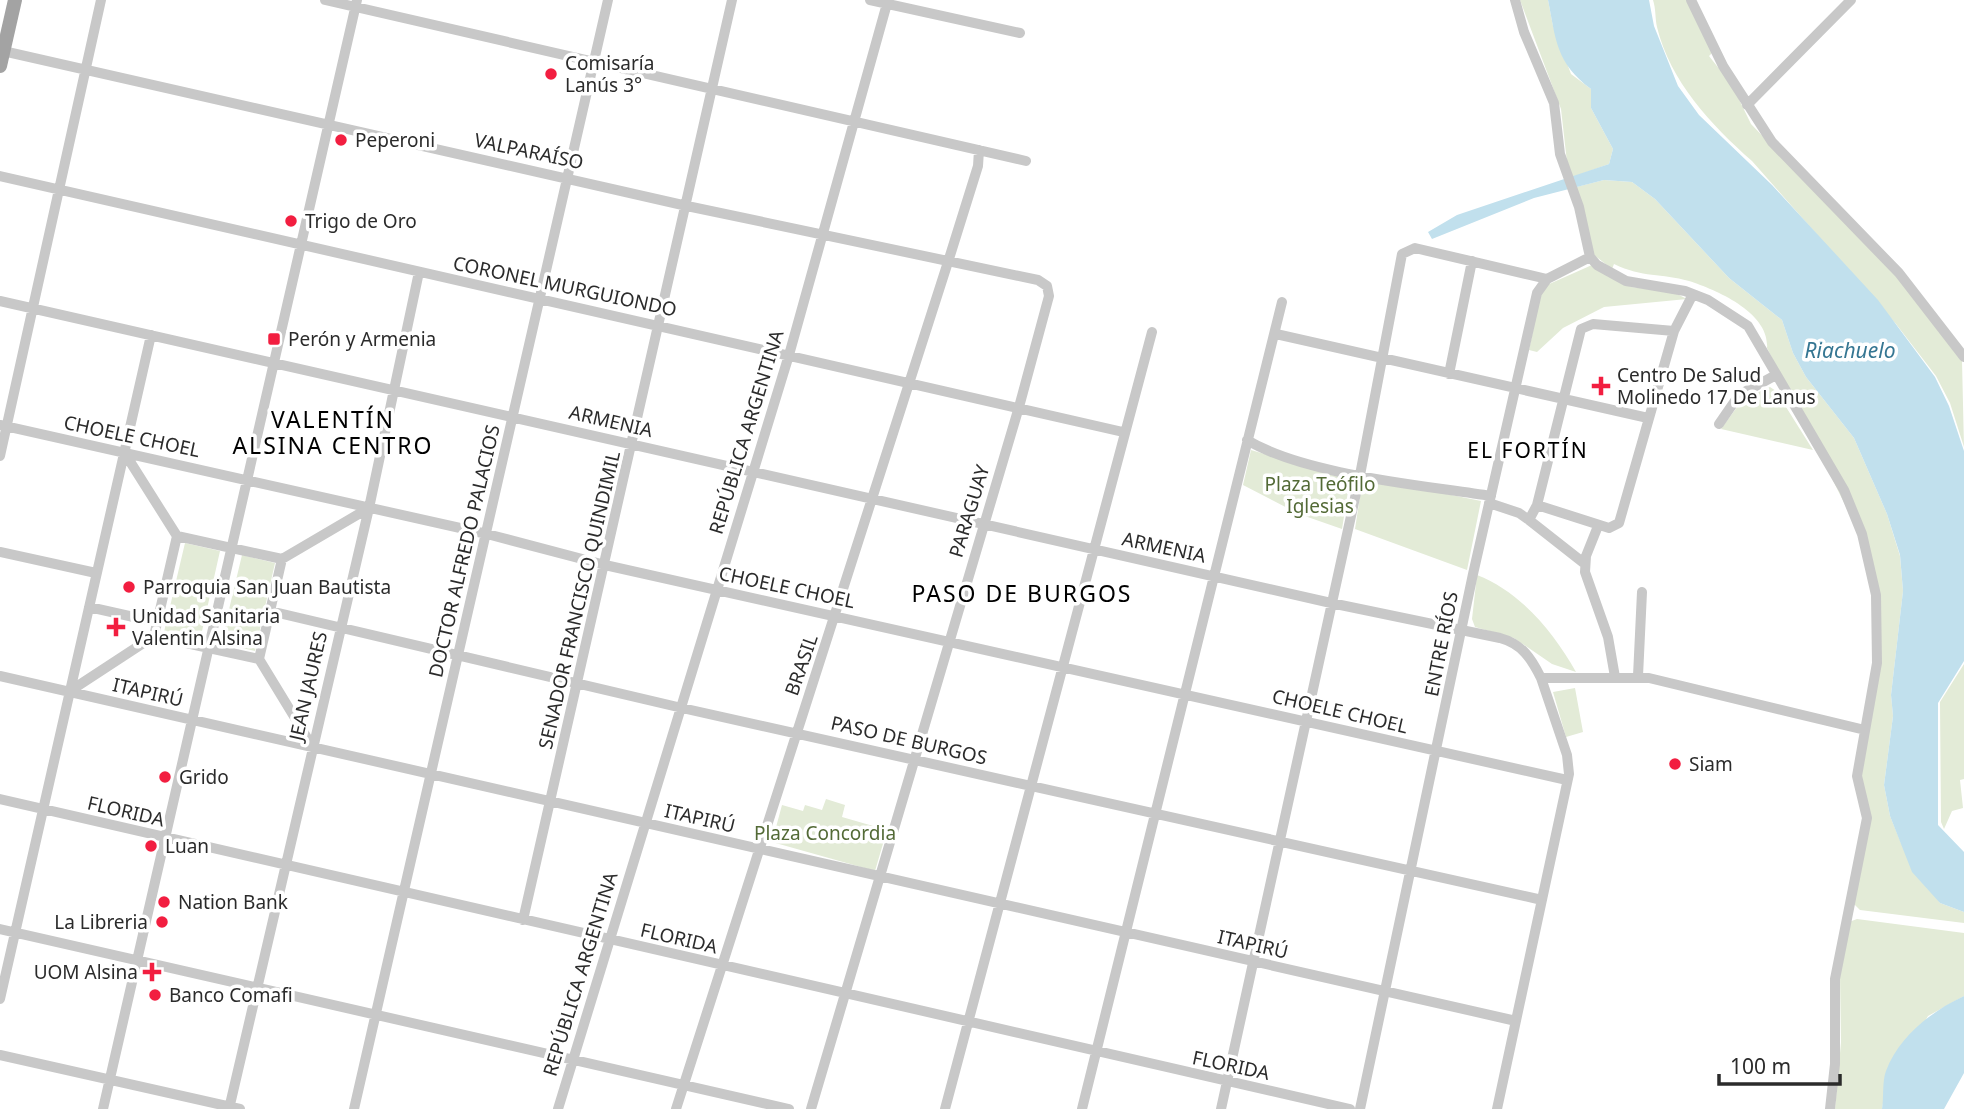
<svg xmlns="http://www.w3.org/2000/svg" width="1964" height="1109" font-family="'Noto Sans',sans-serif">
<style>
.green{fill:#e3ebd7}
.water{fill:#c1e0ed}
.lines{fill:none;stroke-linecap:round;stroke-linejoin:round}
.minor{stroke:#c8c8c8;stroke-width:10}
.major{stroke:#a3a3a3;stroke-width:14}
.poi-dot{fill:#f21e40;stroke:#fff;stroke-width:2.5}
.labels{text-anchor:middle;dominant-baseline:central;stroke-width:7;stroke-linejoin:round;paint-order:stroke}
.poi-label{font-size:19px;fill:#2b2b2b;stroke:#fff;text-anchor:start}
.street-label{font-size:19px;fill:#2b2b2b;stroke:#fff}
.park-label{font-size:19px;fill:#536a36;stroke:#fff}
.water-label{font-size:21px;font-style:italic;fill:#357692;stroke:#fff}
.neighbourhood-label{font-size:21px;letter-spacing:2px;fill:#000;stroke:#fff}
.quarter-label{font-size:23px;letter-spacing:2px;fill:#000;stroke:#fff}
</style>
<rect width="100%" height="100%" fill="#fff"/>
<path class="green" d="M1520 0H1548L1553 26 1571 74 1591 89V108L1613 149 1609 164 1573 177 1567 162 1561 109Z
M1653 0H1687L1712 53 1709 56 1732 85 1751 124 1900 279 1962 361 1964 447 1950 403 1936 376 1896 324 1752 161C1711 125 1670 81 1657 27 1655 18 1656 9 1653 0Z
M1604 180 1632 182 1655 199 1729 278 1782 320 1793 353 1806 377 1854 438 1887 514 1900 556 1903 591 1891 695 1893 716 1884 785 1890 816 1901 843 1940 903 1964 912V923L1860 910 1853 903 1868 828 1860 782 1879 662 1872 559 1767 348C1770 313 1717 290 1689 281 1661 273 1643 278 1614 264L1612 269 1594 255 1576 187Z
M1592 265 1631 287 1673 292 1687 299 1604 307 1563 328 1537 352 1529 350 1541 292 1547 285Z
M1770 387 1776 391 1813 450 1721 429 1743 399Z
M1251 450 1350 479 1342 529 1299 514 1243 485Z
M1363 477 1481 501 1467 570 1355 529Z
M185 543 220 551 200 640 164 632Z
M242 555 275 563 255 651 221 643Z
M1477 575C1521 592 1554 633 1576 672L1552 664 1514 638 1475 627 1472 619Z
M1964 664V779L1960 780 1963 808 1952 811 1944 829 1941 822 1940 702Z
M1575 688 1583 732 1566 737 1553 692Z
M826 799 845 805 842 817 887 830 875 871 772 842 782 805 803 811 805 805 822 810Z
M1857 919 1964 933V996L1928 1016 1885 1091 1882 1109H1835L1841 1042 1840 976 1849 922Z"/>
<path class="water" d="M1548 0H1649L1654 26 1678 86 1699 115 1772 185 1878 300 1935 377 1949 406 1964 451V661L1938 703V825L1964 852V912L1940 903 1912 872 1890 816 1884 785 1893 716 1891 695 1903 591 1900 555 1887 514 1854 438 1806 377 1793 353 1782 320 1729 278 1655 199 1632 182 1604 180 1534 198 1432 239 1428 232 1457 215 1609 164 1613 149 1591 108V89C1556 63 1556 40 1548 0Z
M1964 996V1073L1944 1109H1882C1884 1097 1882 1081 1886 1071 1899 1036 1932 1011 1964 996Z"/>
<g class="lines">
<path class="minor" d="M325 0 1026 161
M870 0 1020 33
M1515 0 1524 32 1554 103 1560 154 1579 207 1590 257 1597 265 1626 281 1685 291 1708 300 1748 326 1844 490 1862 534 1876 595 1877 663 1857 776 1867 818 1835 979V1064L1830 1109
M1691 0 1723 66 1772 142 1899 273 1964 357
M3 51 687 206 1038 280 1047 286 1049 296 1019 407 811 1109
M1747 105 1851 0
M0 176 1123 432
M0 301 1331 603 1500 638C1522 644 1531 658 1541 678L1567 755 1569 774 1497 1109
M1276 334 1648 418
M1449 374 1472 261
M1719 424 1739 395 1776 375
M0 425 487 534 605 565 1567 780
M1247 440C1305 475 1422 485 1491 496
M124 452 177 536
M0 456 101 0
M1489 503 1519 513 1529 520 1537 505 1609 528 1619 523 1674 331 1693 294
M1537 505 1581 329 1593 324 1674 331
M1529 520 1585 564
M1598 526 1586 556 1585 572 1608 637 1615 677
M177 536 282 559
M0 552 96 573
M282 559 369 508
M89 607 156 622
M270 611 682 708 1542 900
M154 636 259 659
M154 636 177 536
M259 659 282 559
M259 659 312 746
M0 676 1516 1021
M1638 676 1642 592
M1541 678H1649L1865 730
M70 691 154 636
M0 799 1350 1109
M523 920 732 0
M0 929 789 1109
M0 999 151 335
M0 1055 240 1109
M103 1109 357 0
M229 1109 369 508 419 272
M354 1109 608 0
M558 1109 789 355 888 0
M676 1109 948 262 978 166 979 150
M945 1109 1152 332
M1082 1109 1282 302
M1221 1109 1360 475 1402 254 1415 248 1547 279
M1360 1109 1473 574 1537 293 1547 279 1590 257"/>
<path class="major" d="M0 66 15 0"/>
</g>
<g class="poi-dot">
<circle cx="551" cy="74" r="7"/>
<circle cx="341" cy="140" r="7"/>
<circle cx="291" cy="221" r="7"/>
<rect x="267" y="332" width="14" height="14" rx="3.5"/>
<path d="M1597.5 375.5h7v7h7v7h-7v7h-7v-7h-7v-7h7z"/>
<circle cx="129" cy="587" r="7"/>
<path d="M112.5 616.5h7v7h7v7h-7v7h-7v-7h-7v-7h7z"/>
<circle cx="1675" cy="764" r="7"/>
<circle cx="165" cy="777" r="7"/>
<circle cx="151" cy="846" r="7"/>
<circle cx="164" cy="902" r="7"/>
<circle cx="162" cy="922" r="7"/>
<path d="M148.5 961.5h7v7h7v7h-7v7h-7v-7h-7v-7h7z"/>
<circle cx="155" cy="995" r="7"/>
</g>
<g class="labels">
<g class="poi-label">
<text x="565" y="63">Comisaría<tspan x="565" dy="22">Lanús 3°</tspan></text>
<text x="355" y="140">Peperoni</text>
<text x="305" y="221">Trigo de Oro</text>
<text x="288" y="339">Perón y Armenia</text>
<text x="1617" y="375">Centro De Salud<tspan x="1617" dy="22">Molinedo 17 De Lanus</tspan></text>
<text x="143" y="587">Parroquia San Juan Bautista</text>
<text x="132" y="616">Unidad Sanitaria<tspan x="132" dy="22">Valentin Alsina</tspan></text>
<text x="1689" y="764">Siam</text>
<text x="179" y="777">Grido</text>
<text x="165" y="846">Luan</text>
<text x="178" y="902">Nation Bank</text>
<text x="148" y="922" text-anchor="end">La Libreria</text>
<text x="138" y="972" text-anchor="end">UOM Alsina</text>
<text x="169" y="995">Banco Comafi</text>
</g>
<g class="street-label">
<text transform="translate(529 151) rotate(12)">VALPARAÍSO</text>
<text transform="translate(565 286) rotate(12)">CORONEL MURGUIONDO</text>
<text transform="translate(611 421) rotate(13)">ARMENIA</text>
<text transform="translate(746 432) rotate(-73)">REPÚBLICA ARGENTINA</text>
<text transform="translate(132 436) rotate(12)">CHOELE CHOEL</text>
<text transform="translate(969 511) rotate(-73)">PARAGUAY</text>
<text transform="translate(1164 547) rotate(12)">ARMENIA</text>
<text transform="translate(464 551) rotate(-77)">DOCTOR ALFREDO PALACIOS</text>
<text transform="translate(787 587) rotate(12)">CHOELE CHOEL</text>
<text transform="translate(579 600) rotate(-77)">SENADOR FRANCISCO QUINDIMIL</text>
<text transform="translate(1441 644) rotate(-79)">ENTRE RÍOS</text>
<text transform="translate(801 665) rotate(-71)">BRASIL</text>
<text transform="translate(308 686) rotate(-77)">JEAN JAURES</text>
<text transform="translate(148 692) rotate(13)">ITAPIRÚ</text>
<text transform="translate(1340 711) rotate(13)">CHOELE CHOEL</text>
<text transform="translate(909 740) rotate(13)">PASO DE BURGOS</text>
<text transform="translate(126 811) rotate(13)">FLORIDA</text>
<text transform="translate(700 818) rotate(13)">ITAPIRÚ</text>
<text transform="translate(679 938) rotate(13)">FLORIDA</text>
<text transform="translate(1253 944) rotate(13)">ITAPIRÚ</text>
<text transform="translate(580 974) rotate(-73)">REPÚBLICA ARGENTINA</text>
<text transform="translate(1231 1065) rotate(12)">FLORIDA</text>
</g>
<g class="park-label">
<text x="1320" y="484">Plaza Teófilo<tspan x="1320" dy="22">Iglesias</tspan></text>
<text x="825" y="833">Plaza Concordia</text>
</g>
<g class="water-label">
<text x="1850" y="350">Riachuelo</text>
</g>
<g class="neighbourhood-label">
<text x="1528" y="450">EL FORTÍN</text>
</g>
<g class="quarter-label">
<text x="333" y="419">VALENTÍN<tspan x="333" dy="26">ALSINA CENTRO</tspan></text>
<text x="1022" y="593">PASO DE BURGOS</text>
</g>
</g>
<path d="M1719 1074v10h121v-10" fill="none" stroke="#2b2b2b" stroke-width="3.5"/>
<text x="1730" y="1074" font-size="21" fill="#2b2b2b" stroke="#ffffff" stroke-width="5" paint-order="stroke">100 m</text>
</svg>
